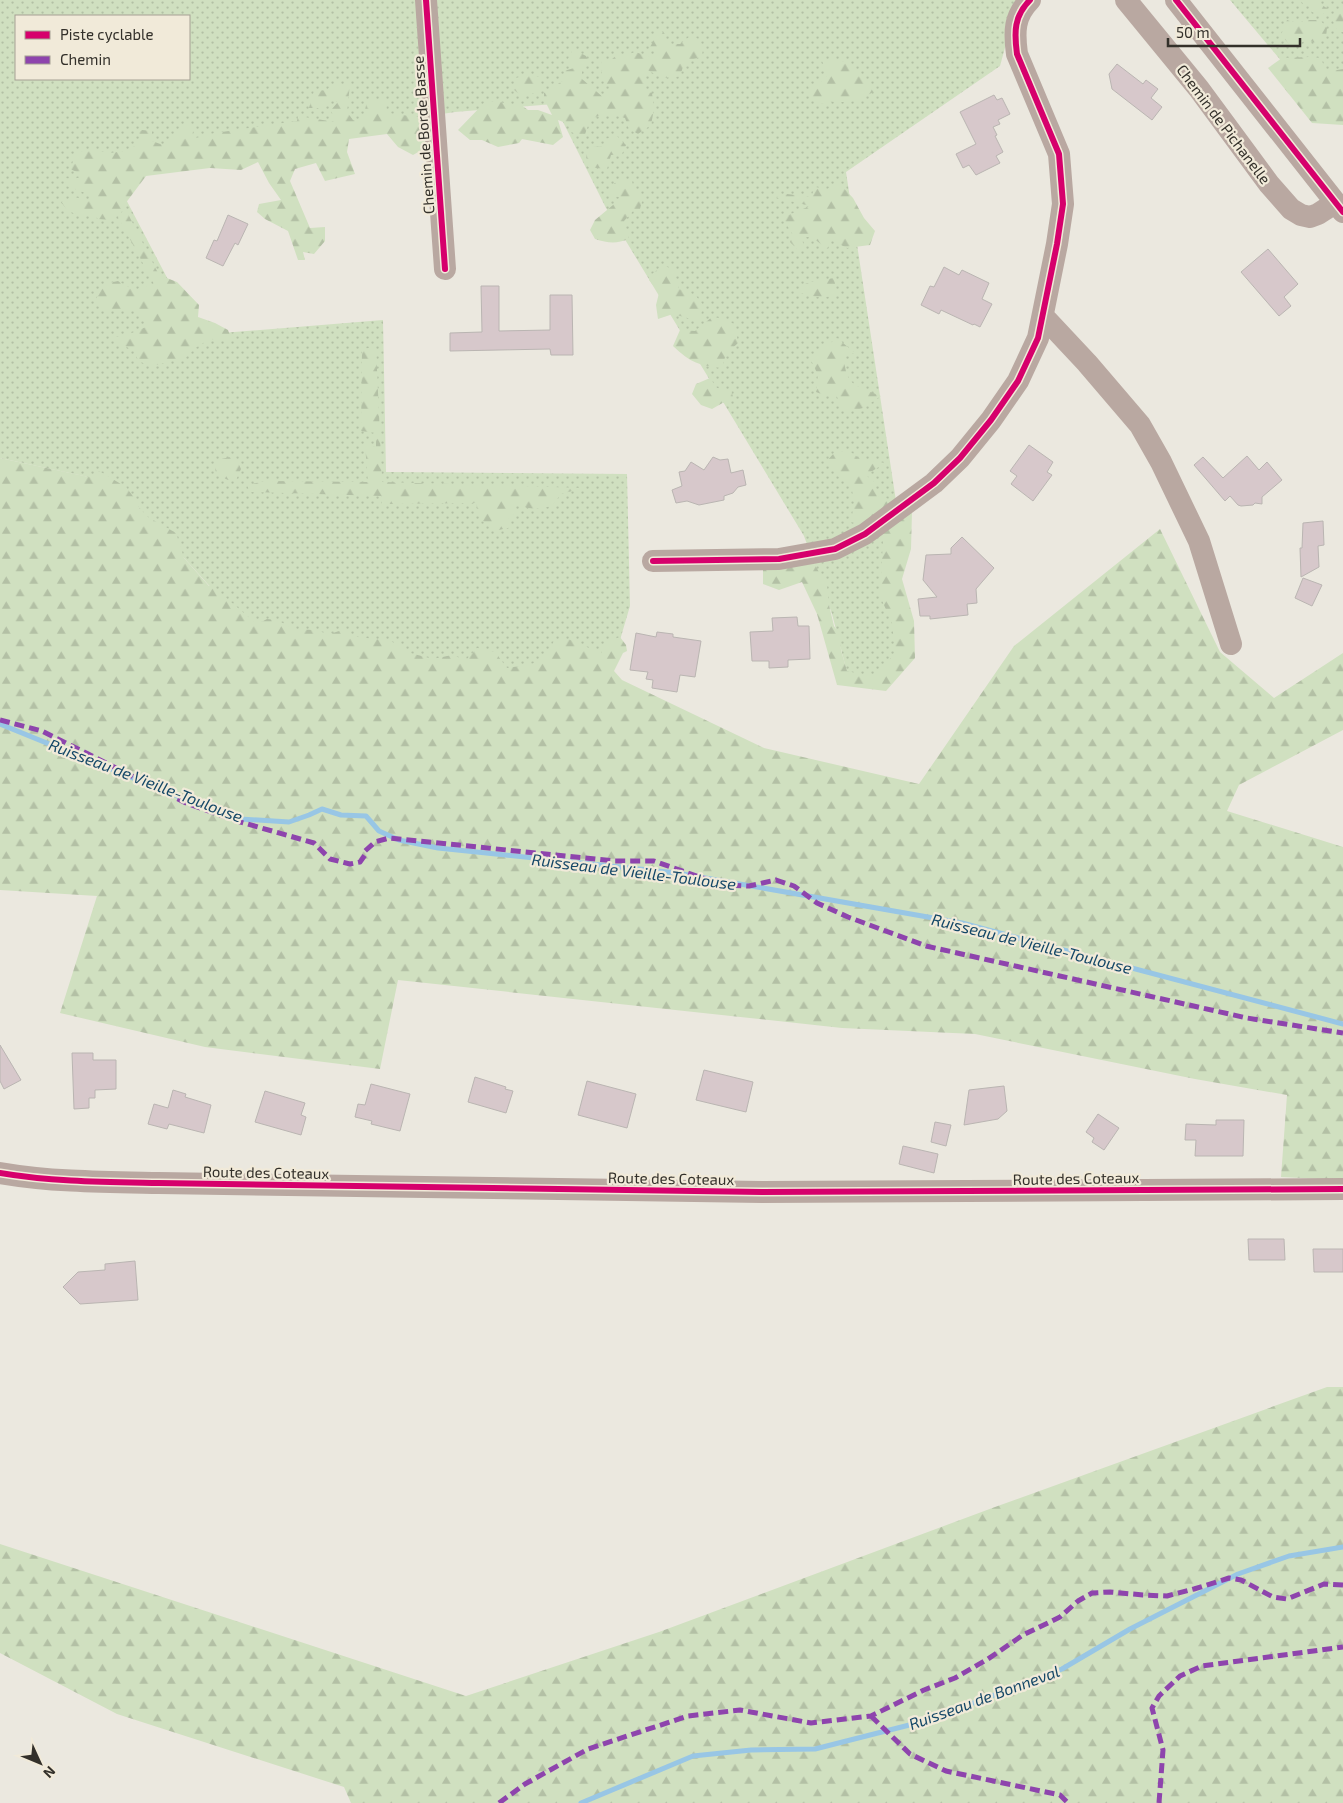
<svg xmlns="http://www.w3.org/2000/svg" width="1343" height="1803" font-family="'Exo 2',sans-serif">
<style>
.grass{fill:url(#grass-dots);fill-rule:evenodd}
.forest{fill:url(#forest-firs)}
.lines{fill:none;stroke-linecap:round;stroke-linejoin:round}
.stream{stroke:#98c6e5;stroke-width:5}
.building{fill:#d7c8cb;stroke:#bab5b2}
.minor{stroke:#b9a8a1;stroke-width:22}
.quiet{stroke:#8e44ad;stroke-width:5;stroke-dasharray:10 5;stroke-linecap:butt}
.cycleway-casing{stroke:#f1ead9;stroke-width:9}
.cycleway{stroke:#d6006c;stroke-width:6}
.labels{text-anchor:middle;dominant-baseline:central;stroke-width:4.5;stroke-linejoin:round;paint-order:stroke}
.street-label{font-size:15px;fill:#33302a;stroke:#f1ead9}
.water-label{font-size:16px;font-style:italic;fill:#144767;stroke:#f1ead9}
</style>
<defs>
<pattern id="grass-dots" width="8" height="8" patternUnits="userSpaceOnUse" patternTransform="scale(1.25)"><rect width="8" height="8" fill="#d0e0c0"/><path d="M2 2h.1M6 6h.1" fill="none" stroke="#b3c0a5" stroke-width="1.8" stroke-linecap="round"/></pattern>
<pattern id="forest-firs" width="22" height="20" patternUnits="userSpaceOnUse" patternTransform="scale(1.25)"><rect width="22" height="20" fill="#d0e0c0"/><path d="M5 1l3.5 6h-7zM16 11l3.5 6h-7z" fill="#b3c0a5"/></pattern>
</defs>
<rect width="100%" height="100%" fill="#ebe8df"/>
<path class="grass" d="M0 0H1018L1000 66 846 172 896 501 905 651 883 682 849 680 832 614 804 536 606 208 554 104 455 112 108 165 197 335 383 320 386 472 627 474 630 606 610 674 474 675 244 624 116 483 0 458ZM16 16H189V79H16Z
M1230 0H1343V119L1283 63Z"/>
<path class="forest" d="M1291 0H1319V3L1328 9 1321 16 1312 12 1311 5H1304L1301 1Z
M1340 10H1343V32H1338L1333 21Z
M1287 20 1299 23 1306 20H1320L1327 28 1326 37 1317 43 1306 40 1299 44H1289L1281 35Z
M660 30 665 34 666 44H680L689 37 697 38 703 46 702 57 685 61 680 76C664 80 658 76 644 68V91L652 93 654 109 651 125 638 134 629 129 625 118C614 115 598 111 590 122 587 126 586 133 584 137L571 132V125L558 120 563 137 553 145 522 139 519 143 498 147 482 140H470L458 130 485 102 497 101 507 104H520L528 110H538L552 115 544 99V93L564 80V71L574 68 568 59 573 49 586 56 589 61 582 70V79L604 98 615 86 606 85 602 75 601 59 611 60 618 54 626 55 635 52 651 57 658 52 650 47C654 41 655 35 660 30Z
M1309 57 1321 58 1326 72 1343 69V125L1312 123 1268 68 1282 58Z
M828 59 848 62 857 75 868 81 873 92C865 97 853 103 842 102 832 102 834 100 823 104L812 100 808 85 820 83 828 75 822 61Z
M529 74 539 77V90C528 97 523 98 513 89L516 78Z
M332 84H350L347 112 353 120 363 119 367 101H386L387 113 442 120 423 135 427 147 413 155 398 147 387 134 349 139 347 152 355 174 325 181 316 163 295 169 290 181 310 228 325 227V241L314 254 303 252 305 260H298L288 231 265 219 257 212 259 204 281 200 269 183 258 162 241 170 210 168 146 176 113 220 98 219 89 212 84 217 68 211 61 202 72 197 92 200 88 194 67 186 64 178 73 179 86 176 70 169 76 154 87 149 110 153 124 151 141 143 139 132 142 130 152 131V141L163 145 176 134 177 130 187 123 193 131 192 139 215 133 297 121 298 116 335 122 331 110 338 102 331 100 325 108H309L314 91 327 90Z
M617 136 626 145 622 154 611 155 607 169 588 167 586 154 590 147 606 146 605 139Z
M620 179 632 181 634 190 643 197 640 209 633 211 624 221 629 239C616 244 608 243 595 239L590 230 595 220 619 200V197L611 196V186Z
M839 183 853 198 864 218 875 231 870 245 847 248 831 240 827 249 812 237H802L804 249 798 250 790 242 793 235 784 220 786 216 810 206 775 197 787 194 811 197 815 187 827 189Z
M125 208 159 275 177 282 199 305 198 317 215 323 228 330 232 341 210 339 195 348 184 359C164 360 159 370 138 361L135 351 116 342V337L127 335 146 327C138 302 122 312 102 311L95 301 104 284 118 281 134 290 154 284 118 217Z
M663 265 674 270 679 289 695 295 704 306 698 321 673 314 658 319 656 305 659 293 649 280 652 274Z
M834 278 837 295C825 298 813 298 801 293L799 286 811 282Z
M712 317 726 319 735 325 738 343 726 354 722 368C698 365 691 363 673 346L680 330 695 331Z
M837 338 855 353 844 356C845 387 857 386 881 396L863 408 849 412 840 405 836 394 827 396 816 392 818 375 810 358Z
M376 347 382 482 583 488 561 494 552 506C536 509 531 511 516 503L514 514 507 520 512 527 494 531 480 519 476 503 382 504 381 496 250 492 247 485 265 481 368 482 365 445 376 447V433L361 431 362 349Z
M710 378 717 388 731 390 733 397 712 409 701 405 692 394 696 384Z
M848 450 860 459 885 463 866 475 874 482 878 496 896 501 870 527 851 522 854 503 851 483 839 477 826 462 834 453Z
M235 456 241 469 236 480H228L216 474 215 466 221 459Z
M0 458 89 477 99 471 126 487 135 499 134 502 148 517 176 533 184 558 209 586H212L257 624 267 619 277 620 294 629 313 630 330 634 342 630 358 637 391 641 410 653 433 659 452 655 466 660 477 648 495 652 507 668 528 665 543 660 554 641C558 640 563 639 567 639 571 639 596 651 601 654L605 642 620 637 626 645 627 651 623 653 614 671 622 680 764 748 919 784 1014 646 1160 529 1220 652 1274 698 1343 653V730L1239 785 1227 811 1343 847V1180L1281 1177 1287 1095 1195 1079 975 1034 842 1028 398 980 380 1069 205 1047 60 1013 97 896 0 890Z
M912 512 911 549 902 579 914 621 915 658 886 691 837 685 817 614 802 582 779 590 763 584V567L812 560 827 586 829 605 834 626 840 635 841 650 847 671 865 675H878L895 652 892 623 880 596 883 540 878 528Z
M1327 1387H1343V1803H351L344 1787 117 1714 0 1653V1544L466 1696 659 1632 995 1507Z"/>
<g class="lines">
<path class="stream" d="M0 724 182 798 240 819 289 822 309 815 322 809 341 815 366 816 379 831 399 840 438 848 677 873 962 923 1343 1024
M581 1803 693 1756 751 1750 815 1749 929 1720 1062 1669 1130 1629 1238 1574 1289 1556 1343 1547"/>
</g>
<path class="building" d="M1117 64 1143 84 1146 80 1158 89 1151 98 1162 107 1152 120 1112 89 1109 74Z
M994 95 997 100 1002 98 1010 114 998 120 1000 124 993 127 997 135 995 136 1003 152 996 156 1000 163 976 175 969 165 963 168 956 154 976 144 960 112Z
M228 215 248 224 238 245 235 243 223 266 206 258 214 240 217 241Z
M1268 249 1298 284 1284 297 1291 306 1279 316 1241 272Z
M944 267 959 275 962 270 989 283 982 299 992 304 980 327 974 324 973 325 941 310 939 314 921 305 930 286 934 287Z
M481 286H499V331L550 330V295H572L573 355H551L550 349 450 351V333L482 332Z
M1029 445 1053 462 1047 472 1052 475 1033 501 1011 484 1017 476 1010 471Z
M1247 456 1259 470 1267 462 1282 480 1262 497V504L1255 503 1253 505 1241 506 1238 505 1230 496 1225 501 1194 465 1203 457 1223 478Z
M713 457 720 460 728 459 731 473 743 470 746 485 738 487 733 493 724 496V500L699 505 687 501 676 503 672 490 682 486 679 472 685 471 691 462 704 470Z
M1323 521 1324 545 1318 546 1319 567 1301 577 1300 548H1302L1303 523Z
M962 537 994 568 976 589 977 603 967 604 968 615 930 619V616H920L918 599 937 597 923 580 926 555 951 554V548Z
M1303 578 1322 585 1312 606 1295 598Z
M797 617 798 626H809L810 659 788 660V667L769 668V661H752L750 632 773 631 772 618Z
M657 632 673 634V637L701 641 695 677 680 675 677 692 652 688 653 680 646 679 648 672 630 670 636 633 656 637Z
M0 1045 21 1080 4 1089 0 1081Z
M72 1053H93V1060H116V1089L95 1090V1098H89V1108L74 1109Z
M704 1070 753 1082 746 1112 696 1100Z
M475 1077 506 1087 505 1089 513 1091 506 1113 468 1102Z
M587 1081 636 1094 627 1128 578 1115Z
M371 1084 410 1094 400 1131 371 1124 372 1121 355 1117 358 1104 365 1105Z
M1004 1086 1007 1111 998 1119 964 1125 969 1090Z
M173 1090 186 1094 185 1097 211 1105 204 1133 169 1124 167 1129 148 1124 154 1104 168 1108Z
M265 1091 305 1103 301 1115 306 1117 301 1135 255 1122Z
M1098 1114 1119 1128 1104 1150 1092 1142 1094 1138 1086 1132Z
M1216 1120H1244L1243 1156H1195L1196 1140H1185L1186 1124 1216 1125Z
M935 1122 951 1125 946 1146 931 1142Z
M903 1146 938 1154 934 1173 899 1164Z
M1248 1239H1284L1285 1260H1249Z
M1313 1249H1343V1272H1314Z
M135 1261 138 1300 80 1304 63 1287 78 1272 105 1270V1264Z"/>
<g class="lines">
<path class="minor" d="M426 0 445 269
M1126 0 1199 89 1269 184 1291 209 1301 215 1310 217 1318 214 1335 203
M1176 0 1343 212
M1043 316 1087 363 1140 425 1161 462 1199 541 1231 644
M653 561 779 559 835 549 865 534 934 483 960 458 991 420 1018 381 1038 338 1057 244 1063 204 1059 154 1017 54C1014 32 1014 16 1030 0
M0 1173C52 1182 106 1182 159 1183L762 1192 1343 1189"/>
<path class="quiet" d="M0 720 42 731 186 803 237 821 314 843 330 859 350 864 360 862 365 855V851L375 842 389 838 615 861H654L699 877 725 885 749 886 776 880 794 886 817 903 848 917 926 946 1247 1018 1343 1033
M871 1716 910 1754 946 1771 1060 1795 1068 1803
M499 1803 525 1784 588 1749 688 1716 740 1710 811 1723 871 1716 924 1690 955 1678 988 1659 1023 1635 1060 1617 1078 1601 1092 1593 1110 1592 1143 1595 1167 1596 1194 1589 1229 1578 1241 1580 1273 1597 1287 1599 1324 1584 1343 1585
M1159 1803 1163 1750 1152 1708 1159 1696 1180 1676 1202 1666 1343 1647"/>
<g class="cycleway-casing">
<path id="cycleway" d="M426 0 445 269
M1176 0 1343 212
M653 561 779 559 835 549 865 534 934 483 960 458 991 420 1018 381 1038 338 1057 244 1063 204 1059 154 1017 54C1014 32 1014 16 1030 0
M0 1173C52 1182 106 1182 159 1183L762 1192 1343 1189"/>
</g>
<use href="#cycleway" class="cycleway"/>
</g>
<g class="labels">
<g class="street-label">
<text transform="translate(1224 124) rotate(53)">Chemin de Pichanelle</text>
<text transform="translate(423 135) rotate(-94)">Chemin de Borde Basse</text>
<text transform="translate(266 1172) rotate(1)">Route des Coteaux</text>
<text transform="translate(671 1178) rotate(1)">Route des Coteaux</text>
<text transform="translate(1076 1178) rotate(-1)">Route des Coteaux</text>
</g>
<g class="water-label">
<text transform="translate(146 780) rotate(21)">Ruisseau de Vieille-Toulouse</text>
<text transform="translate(634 871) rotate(7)">Ruisseau de Vieille-Toulouse</text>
<text transform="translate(1032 943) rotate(14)">Ruisseau de Vieille-Toulouse</text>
<text transform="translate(984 1697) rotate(-20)">Ruisseau de Bonneval</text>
</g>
</g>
<rect x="15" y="15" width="175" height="65" fill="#f1ead9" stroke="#a5a093"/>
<rect x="25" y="31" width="25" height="8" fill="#d6006c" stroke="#a5a093"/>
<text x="60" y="40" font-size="15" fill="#33302a">Piste cyclable</text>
<rect x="25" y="56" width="25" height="8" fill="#8e44ad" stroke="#a5a093"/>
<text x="60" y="65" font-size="15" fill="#33302a">Chemin</text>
<g transform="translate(40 1763) rotate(134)" stroke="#f1ead9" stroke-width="4" paint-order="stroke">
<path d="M0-4L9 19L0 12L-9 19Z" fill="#33302a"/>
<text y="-8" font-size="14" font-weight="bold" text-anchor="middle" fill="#33302a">N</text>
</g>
<path d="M1168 38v8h132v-8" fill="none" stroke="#33302a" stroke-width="2.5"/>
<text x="1176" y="38" font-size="15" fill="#33302a" stroke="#f1ead9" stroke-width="4" paint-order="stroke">50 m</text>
</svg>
